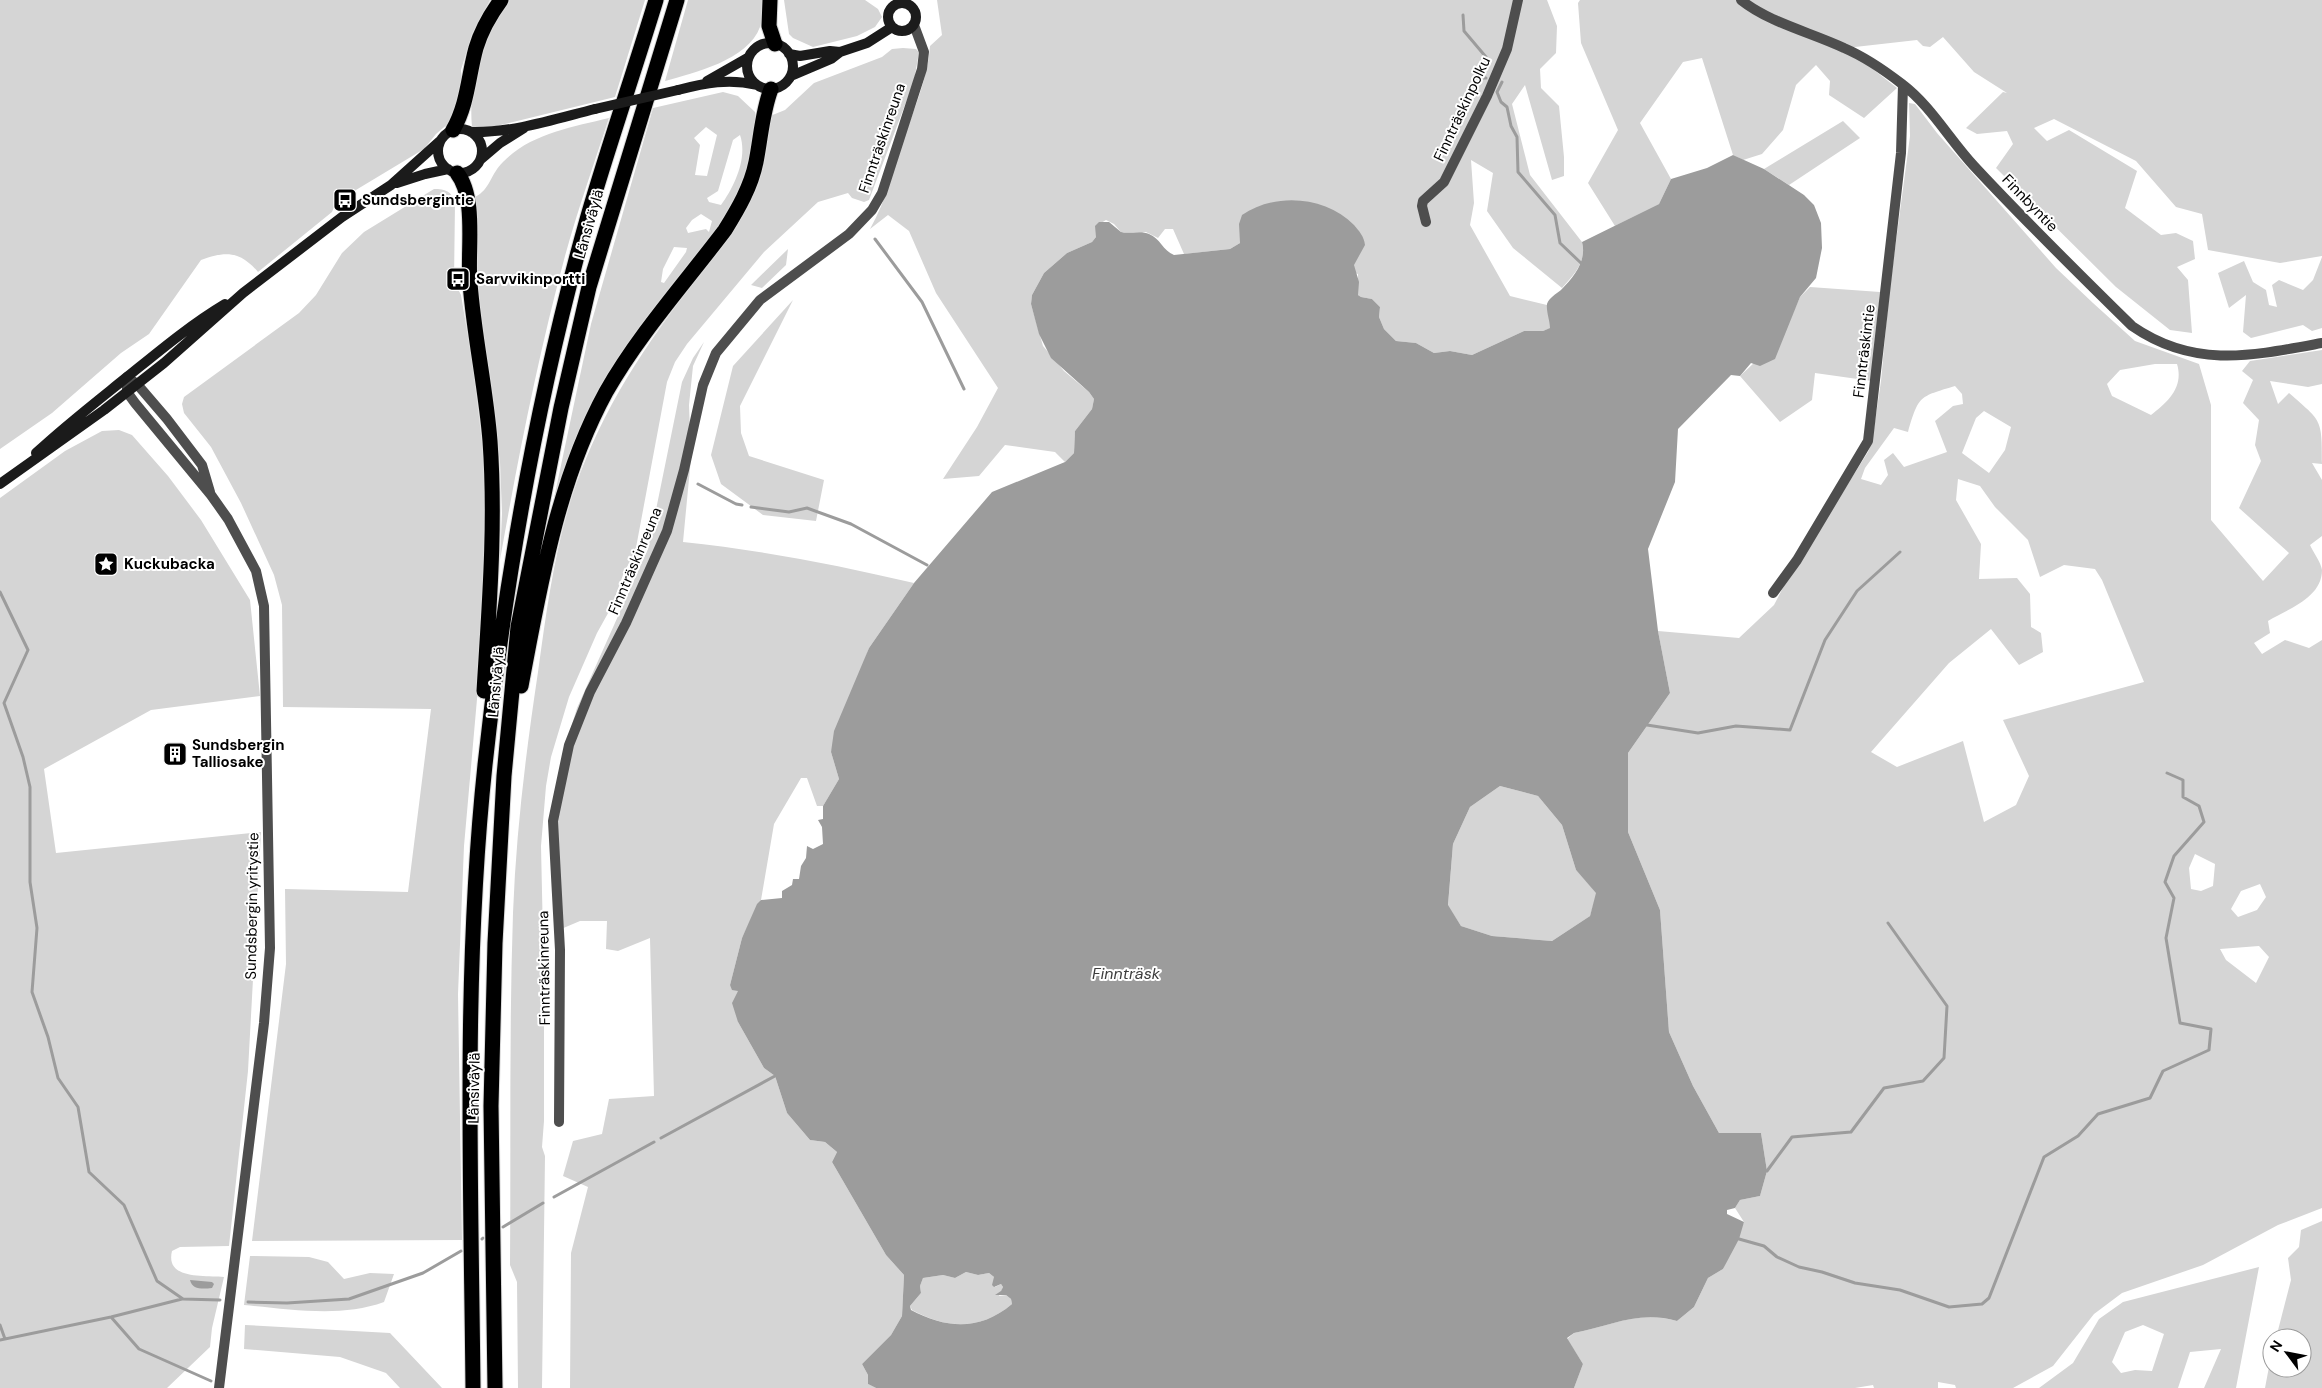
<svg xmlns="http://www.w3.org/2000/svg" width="2322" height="1388" font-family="'DM Sans',sans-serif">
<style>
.green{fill:#d5d5d5;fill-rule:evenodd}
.water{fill:#9c9c9c;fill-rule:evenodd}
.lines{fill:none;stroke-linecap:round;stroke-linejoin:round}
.stream{stroke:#9c9c9c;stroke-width:3}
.motorway-casing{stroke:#dbdbdb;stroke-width:17}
.minor{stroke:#4e4e4e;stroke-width:10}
.secondary{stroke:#1b1b1b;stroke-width:10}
.motorway{stroke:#000;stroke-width:15}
.secondary-bridge{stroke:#1b1b1b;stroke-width:10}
.labels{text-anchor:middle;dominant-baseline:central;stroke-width:4;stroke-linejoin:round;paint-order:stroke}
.street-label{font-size:15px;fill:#000;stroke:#fff}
.poi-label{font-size:15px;font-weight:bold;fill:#000;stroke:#fff;text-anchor:start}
.water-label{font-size:16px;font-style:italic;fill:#3d3d3d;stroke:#fff}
</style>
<rect width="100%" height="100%" fill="#fff"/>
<path class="green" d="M0 0H490L472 34 461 70 462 88 450 122 436 134 424 149 336 202 332 212 258 272C240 251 226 251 201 260L149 334 121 353 52 413 0 449Z
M509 0H645L615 97 484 129 472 127C468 85 481 32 509 0Z
M688 0H763C763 9 763 18 760 27 748 60 694 73 665 81Z
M784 0H865L878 9 882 17 875 27 857 36 813 47 793 38 789 34Z
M937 0H1547L1557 26 1556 53 1540 69 1541 88 1559 106 1564 157V176L1552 180 1525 85 1512 104 1530 175 1582 242C1587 262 1574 274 1562 288L1513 248 1487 211 1493 173 1471 160 1474 203 1470 225 1510 296 1547 305 1551 328 1543 331H1524L1472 355 1450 351 1434 353 1416 343 1396 341 1384 329 1379 317 1380 307 1372 299 1361 297 1358 295V274L1240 243 1230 249 1184 254 1173 229H1165L1158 238 1146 232H1121L1114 224 1106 220 1096 226V237L1092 242 1067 253 1044 273 1032 295 1031 304 1043 346 1064 371 1089 392 1094 399 1092 409 1075 431 1074 453 1065 462 1055 452 1005 445 979 476 943 479 977 427 998 388 936 293 909 231 888 215 870 229C886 201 894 169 904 138 914 108 928 78 930 46L942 35Z
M1580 0H2322V256L2280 263 2208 250 2202 214 2176 207 2136 161 2054 119 2034 128 2047 141 2069 130 2137 171 2125 208 2161 235 2176 233 2193 241 2195 259 2177 267 2188 280 2192 333 2170 330 2116 287 1996 168 2013 144 2007 131 1977 134 1966 128 2003 92 2007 93 1974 72 1943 37 1930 47 1923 46 1917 40 1846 48 1897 88 1864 118 1829 95 1830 81 1816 65 1796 85 1783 130 1762 154 1743 160 1733 155 1702 58 1683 62 1640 123 1671 179 1659 204 1615 226 1588 183 1618 130 1581 43 1578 3Z
M903 48 916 49 919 52 914 81 869 200 864 202 852 198 848 193 818 202 764 252 687 344 675 362 667 382 635 553 624 572 612 606 597 633 569 697 551 757 546 786 541 846 544 983V1121L542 1147 545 1156 542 1388H518L517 1282 510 1265C511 1148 509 1030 513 913 516 832 526 752 538 672 548 600 557 528 585 461 621 374 670 312 728 239L754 192 770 116 785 110 814 83 882 57 892 49Z
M723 92 738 96 755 112 756 123 745 183 721 228 648 320 555 504 553 503 591 324 653 108ZM706 127 717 135 707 176 695 175 700 145 694 138ZM740 135C748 158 734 187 721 205L709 202 707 198 718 191 733 140ZM701 214 712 221 709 232 706 229 688 233 686 228 692 220ZM674 247 687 248 686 252 664 283 661 282 663 269Z
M1909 103 1915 104 1937 133 2056 268 2093 303 2135 341 2199 364 2211 405V520L2263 581 2289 553 2239 508 2261 461 2255 445 2259 420 2243 403 2253 380 2242 371 2250 361 2322 350V384L2308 387 2270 381 2278 404 2289 393C2322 422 2322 418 2322 464L2312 463 2322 480V536L2310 545C2313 552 2321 562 2322 570 2322 598 2288 609 2268 621L2270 633 2254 643 2262 654 2285 640 2309 648 2322 640V1208L2278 1225 2203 1265 2122 1293 2094 1314 2053 1366 2013 1388H1956L1955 1385 1938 1382V1388H1874L1873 1385 1855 1388H1574L1583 1364 1567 1339 1574 1333C1611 1326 1637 1310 1677 1321L1694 1307 1708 1278 1723 1269 1744 1222 1735 1208 1740 1200 1760 1196 1767 1171 1761 1133H1719L1693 1086 1669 1032 1660 910 1628 832V753L1670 693 1658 631 1739 638 1774 605 1786 582 1868 452 1872 442 1881 381 1889 294 1910 136ZM2155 364H2177C2184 387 2168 402 2151 415L2112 396 2107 384 2120 370ZM1955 386 1962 394 1963 404 1953 406 1935 421 1947 452 1904 467 1893 453 1884 460 1888 475 1881 485 1861 479 1865 468 1894 428 1908 432C1919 395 1919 397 1955 386ZM1984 411 2011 427 2005 450 1989 473 1962 453 1976 418ZM1958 479 1980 486 1995 507 2028 540 2040 577 2064 565 2095 569 2102 580 2144 682 2003 720 2029 776 2016 805 1984 822 1963 741 1897 767 1871 752 1949 663 1991 629 2019 665 2043 652 2041 633 2031 627 2030 594 2017 578 1979 579 1981 544 1956 500ZM2195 854 2215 864 2213 886 2201 891 2191 889 2189 868ZM2260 884 2266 897 2257 910 2238 917 2231 909 2241 891ZM2259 946 2269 957 2256 983 2226 960 2220 949Z
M609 118C594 164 578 209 565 256 538 356 518 458 500 560L502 513 500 462 476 292 475 197C490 190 491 173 503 162 530 134 572 127 609 118Z
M1843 121 1860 138 1789 185 1764 169Z
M434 189C445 189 452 191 455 203L454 281 461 295 473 366 486 476 484 620 464 846 458 994 462 1240 252 1241 286 964 285 889 408 892 431 709 283 707 282 605 274 575 241 503 211 447 184 413 182 404 184 397 299 313 316 295 342 253 364 232Z
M788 249 786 265 762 288 751 285Z
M2322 257V328L2312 331 2303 325 2251 338 2243 332 2246 295 2229 308 2218 273 2244 261 2253 282 2266 290 2269 305 2277 307 2272 285 2279 280 2303 290 2313 280Z
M1810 287 1880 292 1872 381 1815 373 1812 400 1780 422 1740 376 1783 336 1800 297Z
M793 300 740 406 741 433 749 456 824 480 816 521 763 515 721 484 711 455 733 366Z
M704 342 693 366 689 405 691 458 683 542C761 550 837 565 914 583L869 648 831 752 839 779 823 806H817L807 778H801L774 824 761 900 742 938 730 985 739 991 738 1022 764 1068 775 1076 787 1113 810 1140 825 1142 837 1152 832 1162 886 1255 904 1275 902 1316 891 1335 862 1364 868 1375V1384L876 1388H570L571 1253 588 1187 563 1176 573 1141 602 1134 609 1099 654 1096 650 938 618 951 606 949 607 921H580L554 932V812L569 734 577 708 648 549 682 382 693 358Z
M119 430 132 435 168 476 201 520 250 600 260 696 151 710 44 769 56 853 261 832 248 1071 229 1246 180 1247 172 1251C165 1280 204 1275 224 1277L212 1328 210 1347 167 1388H0V498L65 451 102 431Z
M1500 786 1538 796 1562 825 1576 870 1597 893 1590 916 1552 941 1492 936 1461 926 1448 906 1453 844 1470 807Z
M2322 1221V1388H2265L2272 1351V1368H2302V1338H2276L2291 1280 2288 1258 2299 1247 2301 1230Z
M250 1256 309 1257 328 1262 344 1279 370 1273 394 1274 384 1302C340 1318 290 1309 244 1305Z
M2259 1267 2236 1388H2204L2221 1349 2190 1352 2178 1388H2039L2073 1363 2099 1319 2123 1302ZM2143 1325 2164 1334 2152 1371 2135 1370 2121 1373 2112 1362 2125 1332Z
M966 1272 978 1275 989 1273 994 1277 995 1287 1001 1284 1003 1287 999 1296 1006 1295 1011 1299 1012 1304C980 1331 947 1329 912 1310L910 1306 921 1293 920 1286 923 1278 943 1275 955 1278Z
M245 1325 390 1333 442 1388H400L386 1373 340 1357 244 1349Z"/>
<path class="water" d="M1733 155 1764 169 1804 195 1814 205 1821 223 1822 248 1816 278 1800 297 1775 359 1760 366 1751 363 1740 376 1731 375 1678 429 1675 482 1648 549 1658 631 1670 693 1628 753V832L1660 910 1669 1032 1693 1086 1719 1133H1761L1767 1171 1760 1196 1740 1200 1735 1208 1727 1210V1214L1744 1222 1739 1239 1723 1269 1708 1278 1694 1307 1677 1321C1638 1310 1611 1326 1574 1333L1567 1338 1583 1364 1574 1388H876L868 1384V1375L862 1364 891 1335 902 1316 904 1275 886 1255 832 1162 837 1152 825 1142 810 1140 787 1113 775 1076 764 1068 738 1022 732 1003 738 991 732 990 730 985 742 938 757 904 761 900 782 898V891L792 885 793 879H799L801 866 806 858 807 846 813 849 823 844 822 827 818 820 823 819V806L839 779 831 752 834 731 869 648 914 583 992 492 1065 462 1074 453 1075 431 1092 409 1094 399 1089 392 1051 358 1039 334 1031 304 1032 295 1044 273 1067 253 1092 242 1096 237 1095 226 1099 222H1109L1121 232C1129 234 1142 230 1149 234 1160 238 1163 251 1174 255L1230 249 1240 243 1239 224 1242 215C1275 192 1326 196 1354 225 1359 231 1364 236 1365 245L1354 265 1359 282 1358 295 1361 297 1372 299 1380 307 1379 317 1384 329 1396 341 1416 343 1434 353 1450 351 1472 355 1524 331H1543L1550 328C1550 321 1546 311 1547 304 1549 298 1556 294 1561 290 1574 277 1587 261 1582 242L1659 204 1671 179 1707 168ZM1500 786 1538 796 1562 825 1576 870 1596 893 1590 916 1552 941 1492 936 1461 926 1448 905 1453 844 1470 807ZM966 1272 978 1275 989 1273 994 1277 992 1285 994 1287 1001 1284 1003 1287 1001 1291 995 1295H1006L1011 1299 1012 1304C980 1331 947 1329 911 1310L910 1306 921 1293 920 1286 923 1278 943 1275 955 1278Z
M190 1280 212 1282 214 1284 212 1288C203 1289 192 1290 190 1280Z"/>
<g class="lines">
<path class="stream" d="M1463 15 1464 31 1486 57 1483 78H1486
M1502 82 1497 92 1501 102 1507 107 1511 126 1517 137 1518 172 1555 215 1560 243 1582 264
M875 239 922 302 964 389
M698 484 736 504 742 505
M751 507 789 512 807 508 851 524 927 565
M0 592 28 650 4 703 23 757 30 787V882L37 928 32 992 48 1037 58 1078 78 1107 89 1172 124 1205 157 1281 183 1299 220 1300
M1647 725 1698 733 1736 726 1790 730 1825 640 1857 591 1900 552
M661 1138 775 1076
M1767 1171 1792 1137 1851 1132 1884 1088 1923 1081 1944 1058 1947 1006 1888 923
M554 1197 654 1142
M503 1227 543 1203
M482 1239 483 1238
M1739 1239 1764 1246 1777 1257 1799 1267 1822 1272 1855 1283 1900 1290 1949 1307 1982 1304 1989 1298 2044 1157 2078 1136 2098 1114 2150 1098 2163 1071 2209 1050 2211 1029 2180 1023 2166 938 2174 898 2165 882 2174 856 2204 822 2199 806 2183 797V780L2167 773
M248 1302 287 1303 349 1299 423 1273 461 1251
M111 1317 139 1349 211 1381
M0 1325 5 1339
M0 1340 111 1317 182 1299"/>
<g class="motorway-casing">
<path id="motorway" d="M770 0 769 26 775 44
M453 130C468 103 468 77 476 48 481 31 490 15 501 0
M457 173C477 198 467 252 470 283 474 336 486 389 490 441 496 525 489 608 484 691
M521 686C540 586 557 482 606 392 639 334 685 283 725 230 738 209 751 187 756 162 761 137 762 113 771 89
M473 1388C471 1181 463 972 485 765 505 580 537 396 588 216 609 144 634 72 656 0
M495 1388 491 1106 495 943 504 776 518 627 561 408 589 287 677 0"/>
</g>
<path class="minor" d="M1741 0C1770 23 1810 32 1844 48 1865 57 1884 70 1902 84 1931 106 1949 139 1974 166 2025 221 2078 273 2132 326 2194 369 2252 356 2322 343
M1426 222 1422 206 1423 201 1444 182 1487 96 1507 49 1518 0
M127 377V392L135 403 211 495 228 519 256 571 264 606 270 948 264 1023 219 1388
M130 379 137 384 167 419 202 465 210 492
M1773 593 1797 560 1868 441 1901 153 1903 85
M559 1122 560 950 553 821 569 745 590 692 626 623 667 531 684 470 703 385 716 353 760 300 849 234 872 210 882 193 922 69 924 52 914 25"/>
<path class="secondary" d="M888 17a14 14 0 1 1 28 0a14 14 0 1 1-28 0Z
M747 66a23 23 0 1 1 46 0a23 23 0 1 1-46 0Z
M789 54 800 56 830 51 840 52 867 43 892 27
M791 76 831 59 840 52
M707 81 749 57
M678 90C705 83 729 78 757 85
M438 151a22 22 0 1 1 44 0a22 22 0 1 1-44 0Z
M471 132C513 133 555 119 595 109
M480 160 500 143 524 128
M397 183 425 174 448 169
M36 453C65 426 96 402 127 377 158 352 190 325 225 304
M0 484 104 410 164 363 243 293 342 217 391 185 440 141"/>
<use href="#motorway" class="motorway"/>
<path class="secondary-bridge" d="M595 109 678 90"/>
</g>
<defs>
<g id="bus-square" transform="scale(1.25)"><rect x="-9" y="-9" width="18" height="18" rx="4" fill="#000" stroke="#fff"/><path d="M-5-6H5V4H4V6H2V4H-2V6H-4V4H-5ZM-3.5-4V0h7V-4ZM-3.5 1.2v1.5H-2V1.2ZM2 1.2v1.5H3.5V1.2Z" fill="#fff"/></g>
<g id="sight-square" transform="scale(1.25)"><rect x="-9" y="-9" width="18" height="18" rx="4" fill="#000" stroke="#fff"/><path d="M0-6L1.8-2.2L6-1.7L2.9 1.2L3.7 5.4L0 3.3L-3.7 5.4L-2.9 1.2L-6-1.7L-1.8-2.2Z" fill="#fff"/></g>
<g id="building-square" transform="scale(1.25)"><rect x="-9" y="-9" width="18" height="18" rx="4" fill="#000" stroke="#fff"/><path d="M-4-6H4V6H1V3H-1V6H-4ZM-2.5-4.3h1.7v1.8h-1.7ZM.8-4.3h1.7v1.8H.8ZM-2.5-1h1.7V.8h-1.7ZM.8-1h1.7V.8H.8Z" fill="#fff"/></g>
</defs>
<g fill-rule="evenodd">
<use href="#bus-square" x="345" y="200"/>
<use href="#bus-square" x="458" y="279"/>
<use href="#sight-square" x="106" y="564"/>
<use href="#building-square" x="175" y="754"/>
</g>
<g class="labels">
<g class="street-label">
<text transform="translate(1462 109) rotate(-65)">Finnträskinpolku</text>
<text transform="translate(882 138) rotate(-71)">Finnträskinreuna</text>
<text transform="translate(2030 203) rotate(46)">Finnbyntie</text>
<text transform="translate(589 224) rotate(-74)">Länsiväylä</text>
<text transform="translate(1864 351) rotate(-83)">Finnträskintie</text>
<text transform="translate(635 561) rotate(-67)">Finnträskinreuna</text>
<text transform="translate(496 682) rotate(-85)">Länsiväylä</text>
<text transform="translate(252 906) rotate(-89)">Sundsbergin yritystie</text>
<text transform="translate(544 968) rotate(-91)">Finnträskinreuna</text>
<text transform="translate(474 1088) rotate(-89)">Länsiväylä</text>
</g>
<g class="poi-label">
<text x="362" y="200">Sundsbergintie</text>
<text x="476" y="279">Sarvvikinportti</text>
<text x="124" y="564">Kuckubacka</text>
<text x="192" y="745">Sundsbergin<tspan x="192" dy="17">Talliosake</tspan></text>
</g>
<g class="water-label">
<text x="1126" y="973">Finnträsk</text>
</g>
</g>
<g transform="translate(2287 1353) rotate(302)"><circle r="24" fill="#ffffff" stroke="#999999"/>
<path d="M0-4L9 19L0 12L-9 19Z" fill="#000000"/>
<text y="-8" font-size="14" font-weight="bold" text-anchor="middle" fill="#000000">N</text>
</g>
</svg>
